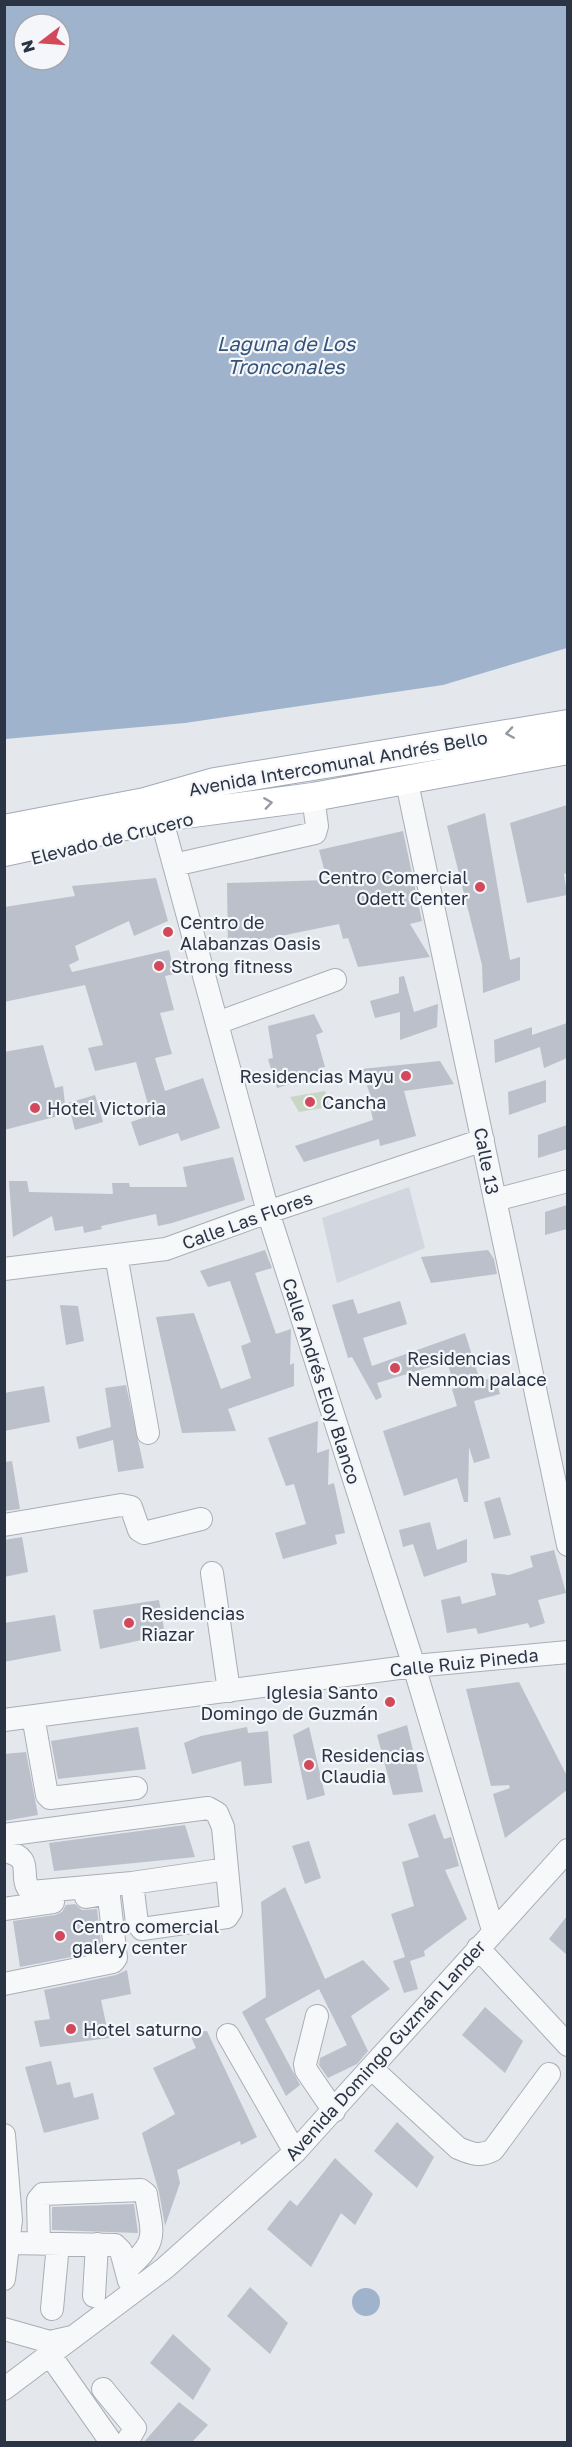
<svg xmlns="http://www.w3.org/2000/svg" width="572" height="2447" font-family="'Golos Text',sans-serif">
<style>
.built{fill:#d2d6de}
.green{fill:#c9d6c5}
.water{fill:#9fb4cc;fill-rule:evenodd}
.building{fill:#bbc0ca}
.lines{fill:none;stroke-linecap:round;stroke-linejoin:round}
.minor-casing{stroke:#a9aeb7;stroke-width:24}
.major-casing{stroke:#a3abb8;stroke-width:30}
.minor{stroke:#f7f8fa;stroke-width:22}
.major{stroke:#fff;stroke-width:28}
.oneway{stroke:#959aa2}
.poi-dot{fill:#d1495b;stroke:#f4f6f9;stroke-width:2}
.labels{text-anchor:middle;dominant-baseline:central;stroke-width:4.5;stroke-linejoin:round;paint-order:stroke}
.street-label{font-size:18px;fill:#2b3445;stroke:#f4f6f9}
.poi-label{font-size:18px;fill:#2b3445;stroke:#f4f6f9;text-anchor:start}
.water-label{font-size:20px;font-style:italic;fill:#34527a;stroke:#f4f6f9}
</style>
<rect width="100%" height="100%" fill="#e4e7ec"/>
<path class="built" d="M409 1187 425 1248 337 1283 322 1218Z"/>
<path class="green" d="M325 1091 329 1107 299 1112 290 1097Z"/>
<path class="water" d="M4 5H567V648L443 685 185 723 5 739ZM24 24H60V60H24Z
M352 2302a14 14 0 1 1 28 0a14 14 0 1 1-28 0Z"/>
<path class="building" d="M567 805V873L564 874 567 895 527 903 510 823Z
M485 813 510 960 520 957V980L483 993 482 965 447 826Z
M403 831 422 921 410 924 430 957 358 967 348 938 343 939 339 924 228 947 227 883 327 880 319 850Z
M156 878 168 921 134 936 129 921 75 946 79 960 69 965 72 972 169 950 175 974 165 976 174 1010 160 1013 172 1054 155 1058 165 1091 203 1078 220 1128 181 1141 178 1133 139 1146 131 1122 151 1115 136 1062 95 1071 88 1048 103 1045 85 985 4 1002V907L75 896 72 886Z
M404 976 414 1012 438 1004 437 1027 400 1040V1012L375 1018 370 1001 399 993V977Z
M314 1014 323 1032 316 1035 325 1067 320 1068 321 1075 277 1088 268 1059 273 1058 268 1026Z
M567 1023V1058L544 1068 540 1047 495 1063 494 1040 532 1027V1035Z
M43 1045 55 1088 63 1086 66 1114 4 1130V1052Z
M440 1061 454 1084 404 1091 416 1136 380 1146 379 1139 304 1162 295 1146 373 1120 370 1106 374 1105 361 1069Z
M546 1080V1102L509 1115 508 1092Z
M95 1095 103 1122 75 1130 68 1103Z
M567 1125V1149L538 1158V1135Z
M233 1157 245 1200 172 1223 158 1226 156 1214 101 1226 102 1229 84 1233 83 1226 55 1231 52 1216 13 1237 9 1181H27L29 1192 113 1194 112 1183H129L130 1187H187L183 1167Z
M567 1205V1229L545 1235V1212Z
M265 1250 272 1268 255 1273 276 1334 291 1329 290 1365 294 1363V1386L228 1409 236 1431 182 1433 156 1317 194 1313 221 1389 251 1378 241 1346 251 1342 230 1281 208 1287 200 1271Z
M488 1250 494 1259 497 1274 431 1283 421 1257Z
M353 1299 358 1314 400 1301 407 1324 363 1338 372 1366 465 1333 480 1381 495 1377 500 1394 474 1401 490 1458 474 1463 469 1447 468 1502H464L457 1478 404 1496 383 1431 457 1406 452 1389 455 1388 447 1362 377 1383 382 1397 376 1400 352 1357 348 1358 332 1305Z
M60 1305 78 1306 84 1341 66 1345Z
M126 1385 144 1468 118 1472 113 1440 79 1449 76 1437 111 1427 105 1388Z
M44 1386 50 1422 4 1431V1393Z
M318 1421 317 1453 329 1449 328 1485 334 1483 345 1533 335 1535 337 1544 283 1559 275 1533 306 1524 294 1484 286 1486 268 1438Z
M12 1461 20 1509 4 1511V1462Z
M500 1497 511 1535 494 1539 484 1502Z
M430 1522 437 1550 467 1539V1562L424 1577 413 1544 403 1547 399 1530Z
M22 1537 28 1572 4 1577V1540Z
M554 1550 566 1593 538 1600 545 1623 530 1628 528 1623 478 1634 476 1628 447 1633 441 1600 460 1596 462 1604 496 1595 491 1573 509 1575 533 1567 530 1556Z
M159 1600 165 1635 100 1649 93 1610Z
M55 1615 61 1651 4 1662V1623Z
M519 1682 567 1776V1790L505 1838 493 1794 510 1788 509 1785 491 1786 466 1689Z
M407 1725 423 1792 393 1795 377 1735Z
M138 1727 146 1769 58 1779 51 1741Z
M247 1727 248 1733 268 1731 272 1783 244 1786 241 1761 192 1774 184 1743 201 1736Z
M309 1727 325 1795 307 1800 293 1735Z
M26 1752 38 1815 4 1821V1754Z
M435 1814 444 1839 451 1837 459 1866 445 1870 467 1919 424 1951 425 1956 410 1961 418 1989 404 1993 393 1961 405 1957 391 1914 414 1906 402 1862 419 1857 408 1824Z
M185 1825 195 1857 54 1871 49 1843Z
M309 1841 321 1878 305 1884 292 1846Z
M285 1887 325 1979 363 1960 390 1989 351 2016 368 2051 357 2064 328 2078 319 2065 320 2058 347 2045 319 1989 265 2019 300 2085 286 2096 242 2012 266 1997 261 1902Z
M75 1904 82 1910 97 1909 102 1951 20 1967 13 1921 55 1915 62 1912 66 1905Z
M567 1916V1955L549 1939Z
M127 1970 131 1994 101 2000 109 2038 40 2047 34 2021 50 2019 44 1990 116 1975Z
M485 2007 523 2041 505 2073 462 2035Z
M207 2031 257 2137 241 2145 240 2141 177 2170 180 2183 165 2226 159 2192 142 2133 175 2114 153 2068 196 2048 189 2032Z
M51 2061 57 2085 70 2082 74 2098 93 2093 99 2119 44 2133 25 2067Z
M397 2122 434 2157 417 2188 374 2151Z
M335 2158 373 2194 355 2225 341 2213 311 2267 267 2229 290 2200 297 2206Z
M134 2204 138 2233 52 2230V2207Z
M250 2287 288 2323 270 2354 227 2316Z
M173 2334 211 2369 193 2400 150 2363Z
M179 2402 208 2425 192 2442H144Z"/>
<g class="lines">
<g class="minor-casing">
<path id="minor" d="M406 778 568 1545
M164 828 268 1212 414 1666 493 1930
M174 865 315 833 317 826 313 797
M217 1023 335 980
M495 1200 568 1181
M116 1255 148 1433
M4 1269 166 1249 268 1212 483 1140
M4 1525 121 1505 131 1507 139 1530 144 1533 201 1519
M212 1573 229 1691
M33 1716 47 1795 50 1798 136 1788
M4 1720 414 1666 568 1652
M4 1835 208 1808 217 1813 223 1827 231 1911 227 1917 142 1929 137 1923 132 1883 31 1892C16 1877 38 1858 4 1851
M132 1883 227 1869
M4 1909 53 1902
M478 1948 568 2045
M4 1984 113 1962 116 1958 109 1897 105 1894 86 1897
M317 2016 305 2064 306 2070 334 2111
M228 2035 295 2152
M371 2068 458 2148C472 2154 480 2157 493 2150L549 2074
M4 2135 11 2220 4 2279
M10 2243 115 2245 121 2251 129 2281
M39 2243 38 2200 43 2194 141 2190 146 2194C152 2236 160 2239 126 2270
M94 2296 97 2244
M52 2309 58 2244
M4 2329 50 2342 72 2337
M50 2355 111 2442
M4 2389 165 2268 295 2152 568 1850
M103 2389 135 2428 127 2442"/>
</g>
<g class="major-casing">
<path id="major" d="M4 829 145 802 215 782 568 724
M4 852 171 816 313 797 568 750"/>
</g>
<use href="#minor" class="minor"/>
<use href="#major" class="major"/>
</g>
<defs><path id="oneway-chevron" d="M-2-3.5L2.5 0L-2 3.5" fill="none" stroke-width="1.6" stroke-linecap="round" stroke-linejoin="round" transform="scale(1.5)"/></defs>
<g class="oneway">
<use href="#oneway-chevron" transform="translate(510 733) rotate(171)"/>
<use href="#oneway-chevron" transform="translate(268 803) rotate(-8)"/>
</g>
<g class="poi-dot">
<circle cx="480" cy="887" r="6"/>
<circle cx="168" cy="932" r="6"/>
<circle cx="159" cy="966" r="6"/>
<circle cx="406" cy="1076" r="6"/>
<circle cx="310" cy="1102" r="6"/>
<circle cx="35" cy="1108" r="6"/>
<circle cx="395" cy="1368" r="6"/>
<circle cx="129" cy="1623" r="6"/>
<circle cx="390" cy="1702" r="6"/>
<circle cx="309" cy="1765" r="6"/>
<circle cx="60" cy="1936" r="6"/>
<circle cx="71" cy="2029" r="6"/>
</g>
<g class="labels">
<g class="street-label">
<text transform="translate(338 763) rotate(-10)">Avenida Intercomunal Andrés Bello</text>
<text transform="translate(112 838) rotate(-14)">Elevado de Crucero</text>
<text transform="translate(487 1161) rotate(79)">Calle 13</text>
<text transform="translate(247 1220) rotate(-20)">Calle Las Flores</text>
<text transform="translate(322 1381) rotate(72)">Calle Andrés Eloy Blanco</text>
<text transform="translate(464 1662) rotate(-6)">Calle Ruiz Pineda</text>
<text transform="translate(385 2050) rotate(-48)">Avenida Domingo Guzmán Lander</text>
</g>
<g class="poi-label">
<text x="468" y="877" text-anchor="end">Centro Comercial<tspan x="468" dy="21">Odett Center</tspan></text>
<text x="180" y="922">Centro de<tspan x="180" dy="21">Alabanzas Oasis</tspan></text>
<text x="171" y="966">Strong fitness</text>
<text x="394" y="1076" text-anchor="end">Residencias Mayu</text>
<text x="322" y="1102">Cancha</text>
<text x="47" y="1108">Hotel Victoria</text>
<text x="407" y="1358">Residencias<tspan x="407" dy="21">Nemnom palace</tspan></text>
<text x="141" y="1613">Residencias<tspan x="141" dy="21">Riazar</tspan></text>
<text x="378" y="1692" text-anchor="end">Iglesia Santo<tspan x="378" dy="21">Domingo de Guzmán</tspan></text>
<text x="321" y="1755">Residencias<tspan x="321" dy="21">Claudia</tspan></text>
<text x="72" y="1926">Centro comercial<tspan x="72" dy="21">galery center</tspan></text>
<text x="83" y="2029">Hotel saturno</text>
</g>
<g class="water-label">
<text x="286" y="343">Laguna de Los<tspan x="286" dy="23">Tronconales</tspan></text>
</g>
</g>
<rect width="572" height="2447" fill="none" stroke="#2b3445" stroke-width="12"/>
<g transform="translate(42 42) rotate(253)"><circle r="28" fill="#f4f6f9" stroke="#a4a8b1" stroke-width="1.5"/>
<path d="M0-4.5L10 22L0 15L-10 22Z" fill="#d1495b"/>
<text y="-9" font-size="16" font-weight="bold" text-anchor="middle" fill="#2b3445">N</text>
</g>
</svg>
